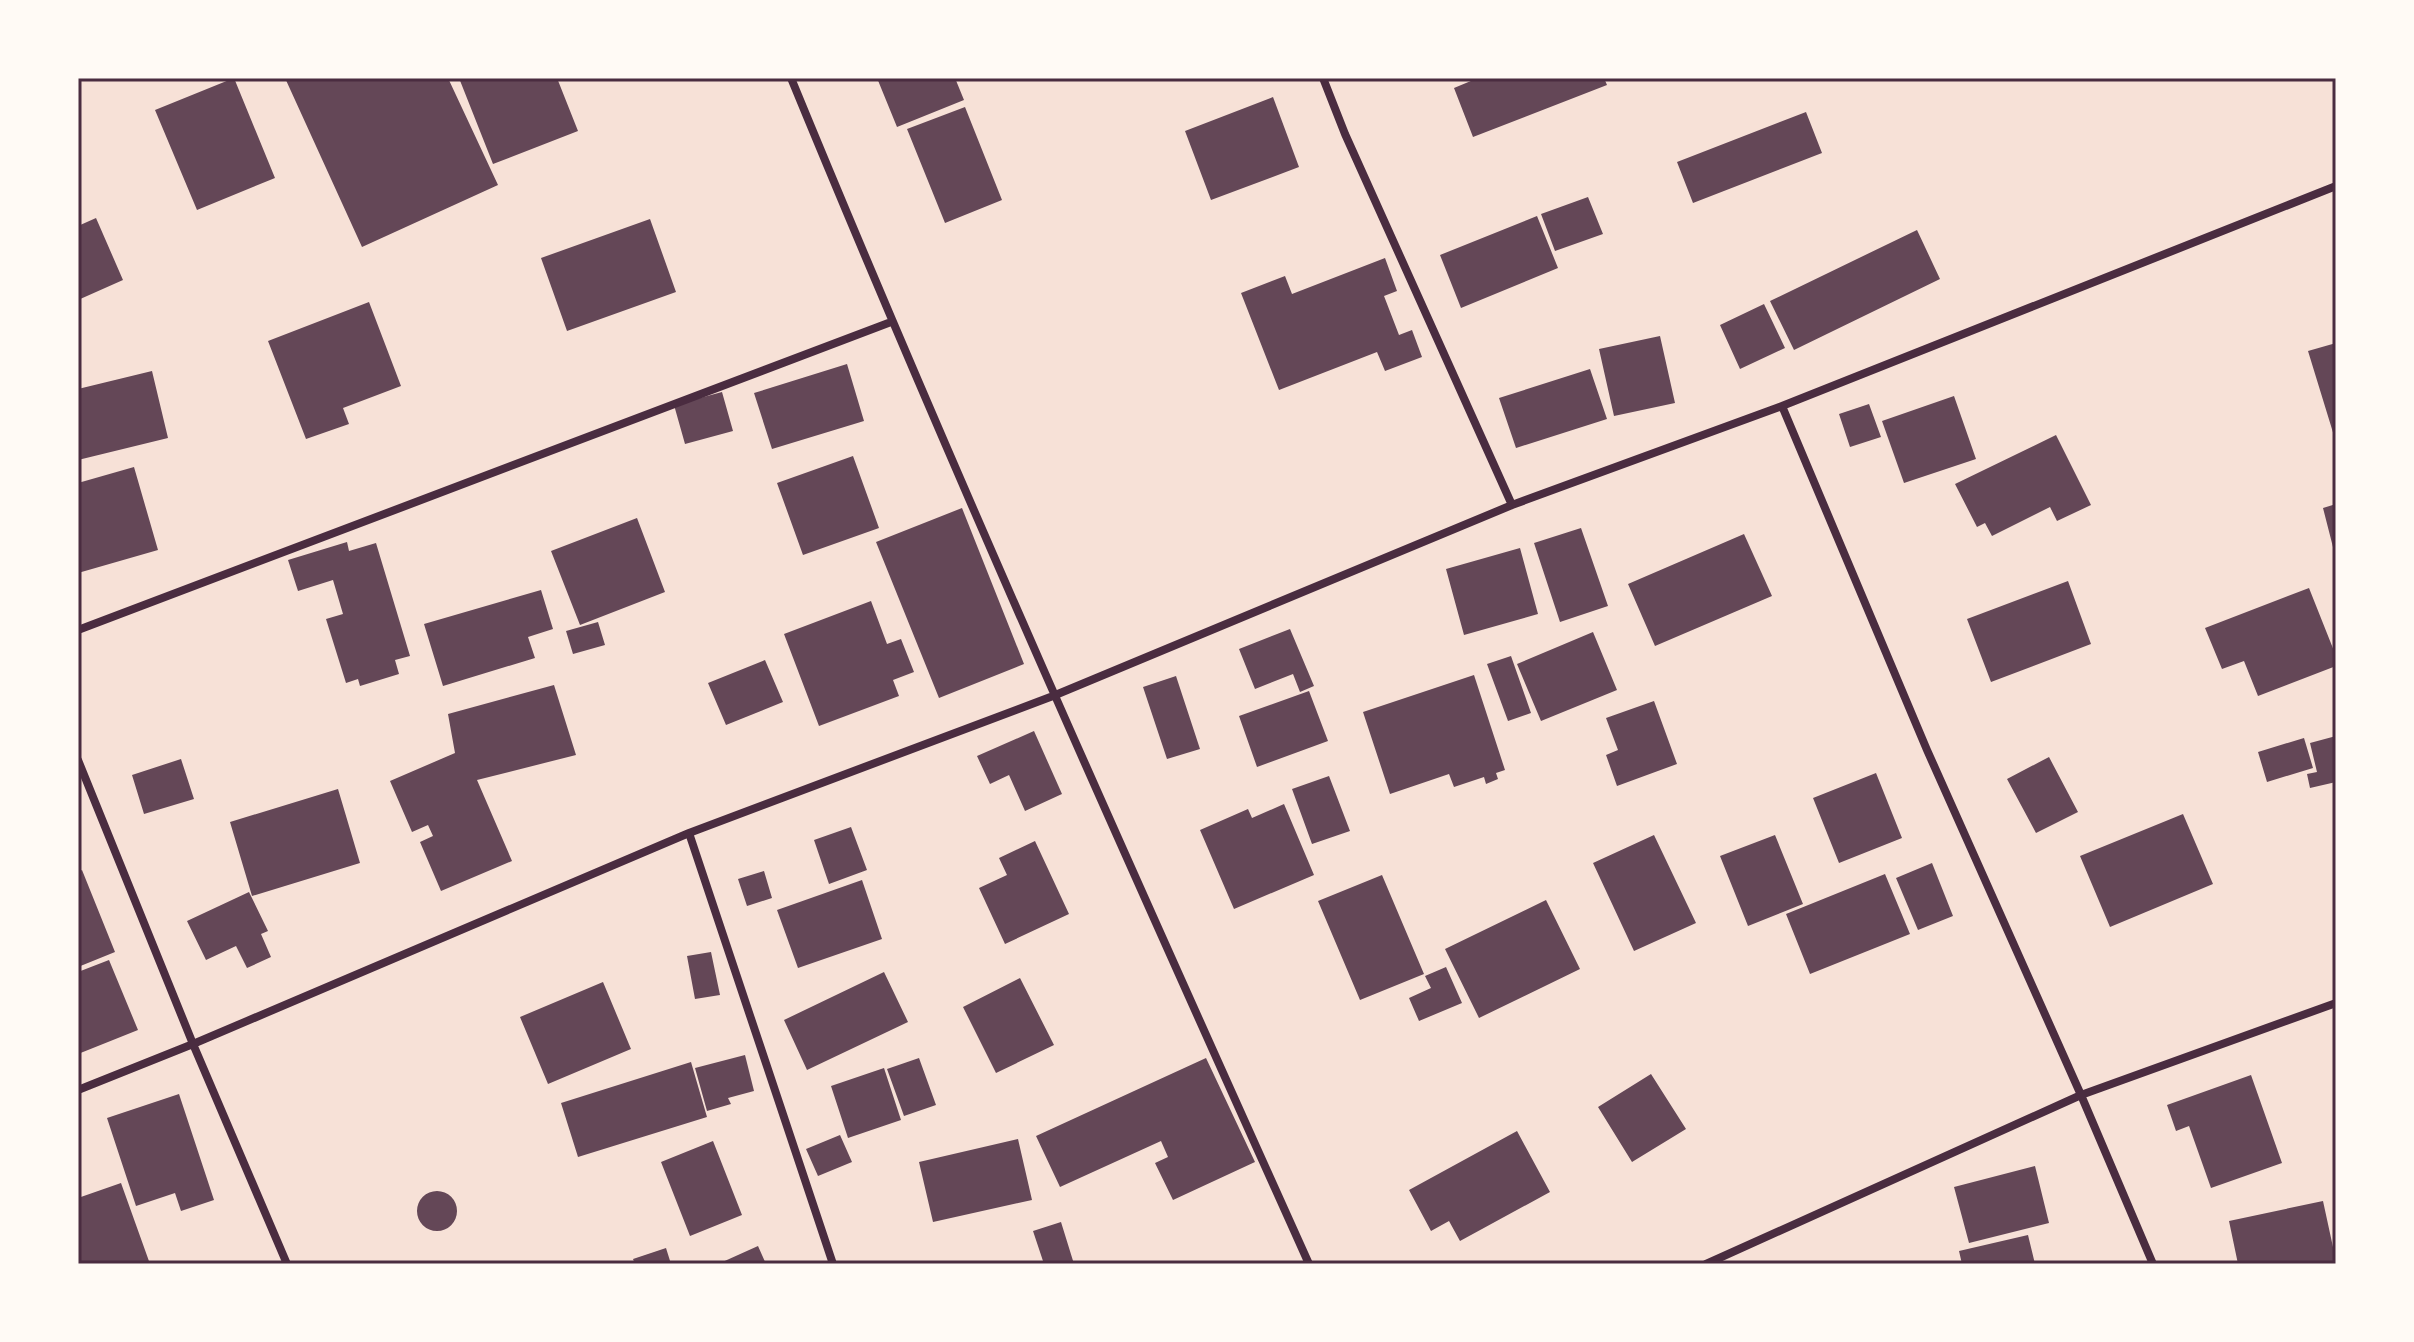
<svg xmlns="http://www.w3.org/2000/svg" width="2414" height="1342" font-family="'DM Sans',sans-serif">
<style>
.building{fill:#644757}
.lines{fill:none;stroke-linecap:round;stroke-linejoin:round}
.minor{stroke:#4a2c40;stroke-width:8}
.neatline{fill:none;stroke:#4a2c40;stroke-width:3}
</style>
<rect width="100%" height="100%" fill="#f7e1d7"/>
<path class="building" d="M234 78 275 178 197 210 155 110Z
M285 78H448L498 185 362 247Z
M459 78H557L578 131 493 164Z
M877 78H955L964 100 897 127Z
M1478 78H1604L1607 85 1473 137 1454 88Z
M1273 97 1299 167 1211 200 1185 131Z
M965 107 1002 200 945 223 907 129Z
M1806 112 1822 153 1693 203 1677 162Z
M1588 197 1603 234 1555 251 1541 214Z
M1537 216 1558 268 1461 308 1440 255Z
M96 218 123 280 78 300V226Z
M650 219 676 292 567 331 541 258Z
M1917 230 1940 279 1794 350 1770 301Z
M1385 258 1397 291 1384 296 1399 335 1412 330 1422 357 1385 371 1377 352 1279 390 1241 293 1285 276 1292 294Z
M369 302 401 386 343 408 349 424 306 439 268 341Z
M1764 304 1785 348 1740 369 1720 325Z
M1660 336 1675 403 1614 416 1599 349Z
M2336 343V439H2335L2308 351Z
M847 364 864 421 772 449 754 393Z
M1590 369 1607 419 1516 448 1499 398Z
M152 371 168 438 78 460V389Z
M722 392 733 431 685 444 674 405Z
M1954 396 1976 459 1904 483 1882 421Z
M1869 404 1881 437 1850 447 1839 414Z
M2056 435 2091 505 2057 521 2050 507 1992 536 1985 523 1977 527 1955 484Z
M853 456 879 528 803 555 777 483Z
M134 467 158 550 78 573V483Z
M2336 504V555H2335L2323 508Z
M962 508 1024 664 939 698 876 542Z
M637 518 665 592 580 625 551 551Z
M1581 528 1608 606 1560 622 1534 543Z
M1744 534 1772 596 1655 646 1628 584Z
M347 542 349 551 376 543 410 656 395 660 399 674 360 686 358 679 346 683 326 619 343 614 333 580 298 591 288 560Z
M1520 548 1538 614 1464 635 1446 569Z
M2068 581 2091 644 1991 682 1967 619Z
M2309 588 2336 656V666L2258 696 2244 661 2222 669 2205 628Z
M541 590 553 629 528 637 535 658 443 686 424 624Z
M871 601 887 644 901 639 914 672 893 680 899 696 819 726 784 634Z
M598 622 605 645 573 654 566 631Z
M1290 629 1314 686 1300 692 1293 674 1255 689 1239 649Z
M1593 632 1617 690 1541 721 1517 664Z
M1511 656 1531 713 1508 721 1487 664Z
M765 660 783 702 726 725 708 683Z
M1474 675 1505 770 1496 773 1498 779 1486 784 1484 777 1454 787 1449 774 1390 794 1363 712Z
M1176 676 1200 749 1167 759 1143 687Z
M554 685 576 755 477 780 512 861 441 891 420 842 433 836 428 825 412 832 390 781 455 753 448 714Z
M1309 691 1328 741 1257 767 1239 716Z
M1654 701 1677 764 1617 786 1606 755 1618 750 1606 718Z
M1034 731 1062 794 1025 811 1009 775 990 784 977 756Z
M2336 736V782L2310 788 2307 774 2317 772 2310 743Z
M2304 738 2313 768 2267 782 2258 752Z
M2049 757 2078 812 2036 833 2007 779Z
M181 759 194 799 144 814 132 775Z
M1876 773 1902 838 1839 863 1813 798Z
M1329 776 1350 831 1312 844 1292 789Z
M338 789 360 863 252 896 230 822Z
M1284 804 1314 875 1234 909 1200 830 1248 809 1252 818Z
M2183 814 2213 884 2110 927 2080 856Z
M851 827 867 870 829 884 814 840Z
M1654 835 1696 923 1634 951 1593 863Z
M1775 835 1803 904 1748 926 1720 856Z
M1035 841 1069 914 1005 944 979 888 1007 875 999 858Z
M1932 863 1953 916 1918 930 1896 878Z
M82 870 115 952 78 967V872Z
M764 871 772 898 747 906 738 879Z
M1885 874 1910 934 1810 974 1786 914Z
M1382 875 1424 974 1360 1000 1318 901Z
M862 880 882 939 798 968 777 910Z
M249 892 268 931 261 934 271 957 247 968 236 946 206 960 187 921Z
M1546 900 1580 969 1479 1018 1445 949Z
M711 952 720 995 695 999 687 956Z
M109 960 138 1030 78 1054V972Z
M1446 967 1462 1003 1419 1021 1409 998 1431 988 1425 976Z
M884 972 908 1022 807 1070 784 1020Z
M1020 978 1054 1045 996 1073 963 1007Z
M603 982 631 1049 548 1084 520 1017Z
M745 1055 754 1091 728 1098 731 1104 707 1111 695 1068Z
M919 1058 936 1105 904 1116 887 1069Z
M1206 1058 1255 1162 1173 1200 1155 1163 1168 1157 1161 1141 1060 1187 1036 1136Z
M691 1062 707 1117 578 1157 561 1103Z
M884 1068 901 1120 848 1138 831 1086Z
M1651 1074 1686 1129 1632 1162 1598 1107Z
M2251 1075 2282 1163 2211 1188 2189 1126 2176 1131 2167 1105Z
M179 1094 214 1200 181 1211 175 1193 136 1206 107 1118Z
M1517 1131 1550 1192 1460 1241 1449 1221 1431 1231 1409 1190Z
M840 1135 852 1162 818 1176 806 1149Z
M1018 1139 1032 1200 933 1222 919 1162Z
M713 1141 742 1215 690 1236 661 1162Z
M2035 1166 2049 1223 1969 1243 1954 1187Z
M121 1183 150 1264H78V1198Z
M417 1211a20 20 0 1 1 40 0a20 20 0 1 1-40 0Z
M2323 1201 2336 1261 2323 1264H2238L2229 1221Z
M1061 1222 1074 1264H1044L1033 1231Z
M2028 1235 2035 1264H1962L1959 1251Z
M758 1246 766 1264H718Z
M666 1248 671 1264H635L633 1259Z"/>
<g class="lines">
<path class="minor" d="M791 78C955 477 1132 871 1309 1264
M1323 78 1345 134 1512 505
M1782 406 1927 750 2081 1095 2153 1264
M78 630 891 322
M78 760 193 1044 287 1264
M689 833 833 1264
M78 1090 193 1044 689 833 1053 696 1512 505 1782 406 2336 186
M1706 1264 2081 1095 2336 1003"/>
</g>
<rect width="2414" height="1342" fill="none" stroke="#fffaf5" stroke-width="160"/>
<rect x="80" y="80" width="2254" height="1182" class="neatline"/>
</svg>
